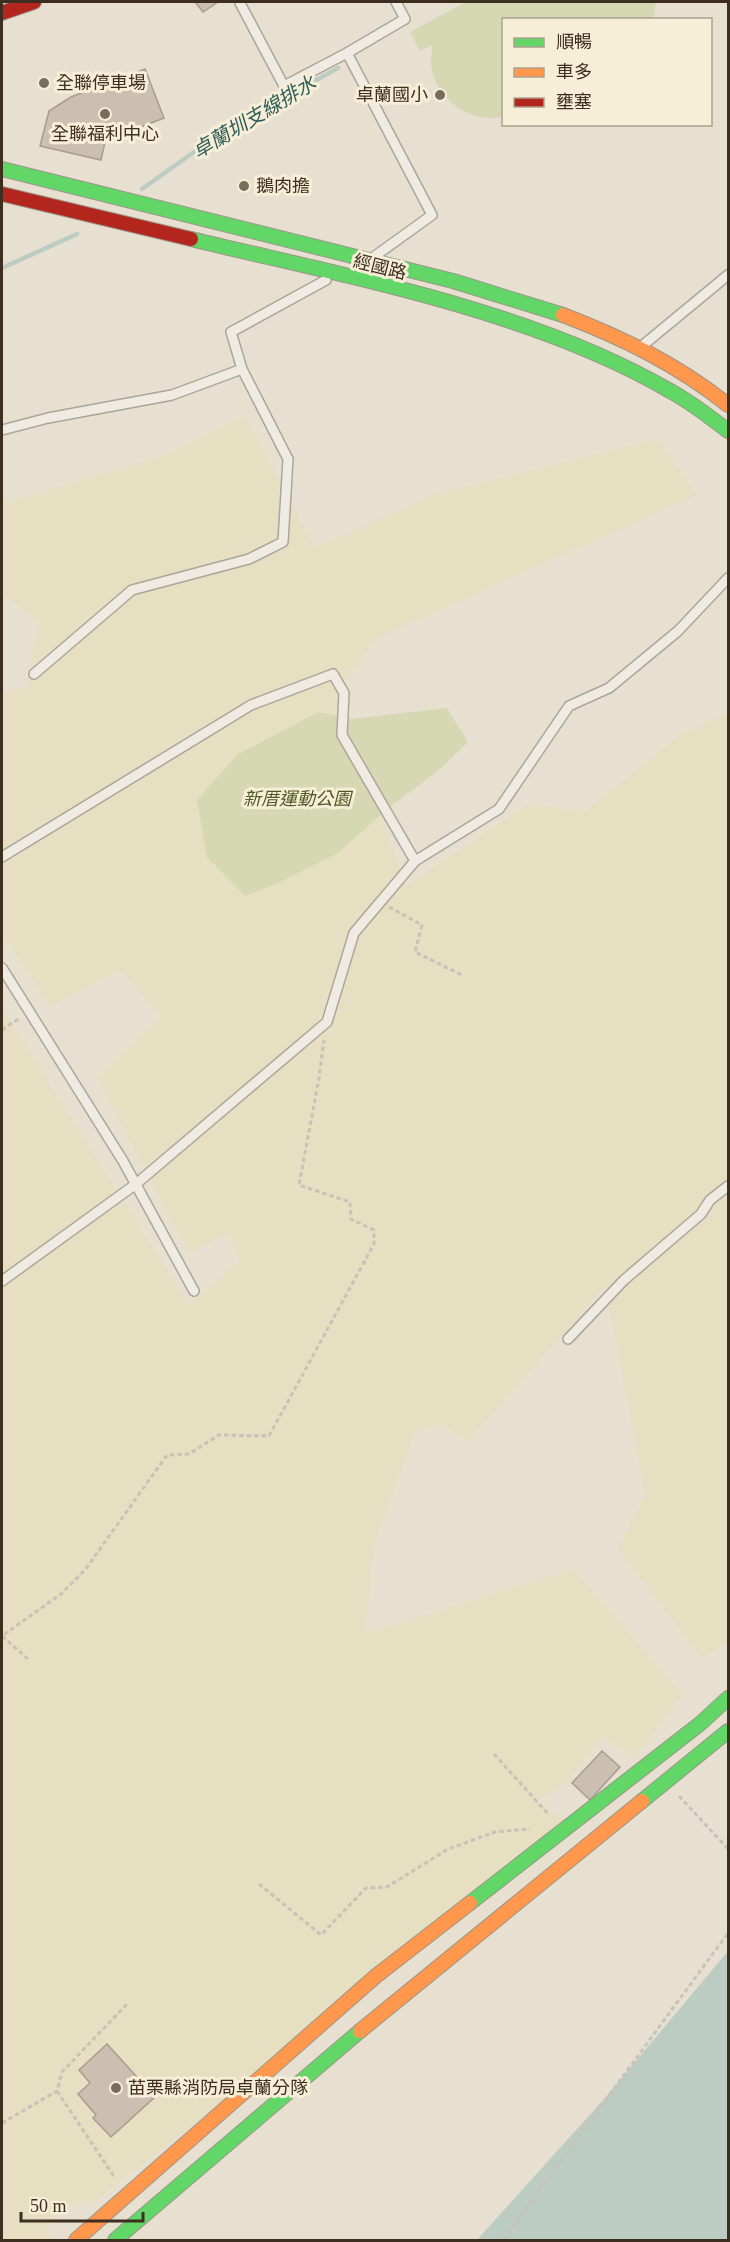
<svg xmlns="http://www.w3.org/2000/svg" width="730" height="2242" font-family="'Times New Roman','Noto Sans TC',serif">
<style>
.farmland{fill:#e6dfc2}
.green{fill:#d6d7b3}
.water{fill:#bcccc2}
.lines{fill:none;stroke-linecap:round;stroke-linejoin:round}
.stream{stroke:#bcccc2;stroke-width:4.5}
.building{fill:#cbbfb2;stroke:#a89c90;stroke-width:1.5}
.lane-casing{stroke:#ada599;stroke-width:12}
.fast-casing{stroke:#9c958a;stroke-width:16}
.slow-casing{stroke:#9c958a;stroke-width:16}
.jam-casing{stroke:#9c958a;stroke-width:16}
.path{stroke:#c8c2b9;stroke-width:3;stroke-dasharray:4.5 3;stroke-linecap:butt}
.lane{stroke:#efebe3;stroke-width:9}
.fast{stroke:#63d668;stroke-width:14}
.slow{stroke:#ff974d;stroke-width:14}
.jam{stroke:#b3261e;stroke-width:14}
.poi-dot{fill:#786c5e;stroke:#f7eed8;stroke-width:2}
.labels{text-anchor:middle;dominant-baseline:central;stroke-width:6;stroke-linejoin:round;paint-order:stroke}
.poi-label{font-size:18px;fill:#3d2e20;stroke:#f7eed8;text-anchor:start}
.street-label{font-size:18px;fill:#3d2e20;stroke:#f7eed8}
.park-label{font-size:18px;font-style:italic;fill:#4d5a26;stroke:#f7eed8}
.water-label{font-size:20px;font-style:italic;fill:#2f5d5a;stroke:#f7eed8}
</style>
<rect width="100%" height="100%" fill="#e7e0d1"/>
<path class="farmland" d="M245 416 315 548 432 496 658 439 697 495 375 639 337 692 406 886 528 804 584 812 681 734 725 715 728 710V1640L702 1659 618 1548 645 1495 605 1286 468 1441 445 1427 416 1429 374 1545 365 1634 573 1569 682 1694 637 1756 602 1738 567 1782 538 1800 571 1826 92 2204 72 2203 47 2224 51 2240H2V1008L189 1305 240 1260 228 1233 189 1254 97 1078 162 1016 119 970 50 1007 2 932V694L27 687 38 621 2 594V504L166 455Z"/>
<path class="green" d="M466 2H656L653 19 504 20 503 116C471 126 435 98 431 65 431 58 432 52 432 45L420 51 410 32Z
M447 708 468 742 438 771 387 809 338 853 276 884 245 896 207 857 197 800 237 755 318 712 351 719Z"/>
<path class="water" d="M728 1951V2240H477L604 2099Z"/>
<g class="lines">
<path class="stream" d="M142 189 225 130 338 68
M2 268 77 234"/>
</g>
<path class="building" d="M195 2H218L203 12Z
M145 69 164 118 128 132 108 128 101 160 40 146 49 111 71 97Z
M602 1751 620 1767 590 1800 572 1783Z
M107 2044 155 2097 111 2137 93 2118 96 2115 78 2094 90 2083 79 2070Z"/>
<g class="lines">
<g class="lane-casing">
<path id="lane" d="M240 3 284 86 347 53
M375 256 432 215 347 53 405 19 396 2
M642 346 728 275
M2 430 48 418 172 395 242 369
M34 674 132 590 249 559 283 542 288 459 242 369 231 332 326 280
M2 857 251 705 333 674 344 693 342 735 415 861
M2 968 123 1161 194 1291
M2 1281 136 1184 327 1022 354 933 415 861 499 809 569 706 609 688 678 631 728 578
M568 1339 624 1280 701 1214 710 1200 728 1186"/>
</g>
<g class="fast-casing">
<path id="fast" d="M2 169 453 281 563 315
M191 239C348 277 532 310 672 392 692 403 710 417 728 431
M642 1801 728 1731
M470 1903 701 1723 728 1698
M115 2240 360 2031"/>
</g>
<g class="slow-casing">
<path id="slow" d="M563 315C623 338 678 365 728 405
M360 2031 642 1801
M76 2240 376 1976 470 1903"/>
</g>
<g class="jam-casing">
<path id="jam" d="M2 13 34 2
M2 194 191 239"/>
</g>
<path class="path" d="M389 907 422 925 415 952 464 976
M2 1030 20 1018
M28 1659 2 1636 61 1594 85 1570 167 1455 189 1454 219 1435 269 1436 374 1244V1230L351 1219 350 1202 299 1185 319 1078 324 1040
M494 1754 549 1815
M679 1796 728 1849
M259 1884 321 1935 366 1888 387 1887 448 1849 495 1832 530 1829
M57 2091 115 2178
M2 2123 57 2091 62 2072 127 2004
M503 2240 728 1933"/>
<use href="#lane" class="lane"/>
<use href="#fast" class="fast"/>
<use href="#slow" class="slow"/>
<use href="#jam" class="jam"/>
</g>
<g class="poi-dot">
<circle cx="44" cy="83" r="6"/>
<circle cx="440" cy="95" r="6"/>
<circle cx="105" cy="114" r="6"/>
<circle cx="244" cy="186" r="6"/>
<circle cx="116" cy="2088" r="6"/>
</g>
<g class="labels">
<g class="poi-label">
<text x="56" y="83">全聯停車場</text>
<text x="428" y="95" text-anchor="end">卓蘭國小</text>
<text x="105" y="134" text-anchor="middle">全聯福利中心</text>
<text x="256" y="186">鵝肉擔</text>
<text x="128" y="2088">苗栗縣消防局卓蘭分隊</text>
</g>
<g class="street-label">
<text transform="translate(380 267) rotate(14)">經國路</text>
</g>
<g class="park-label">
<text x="297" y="799">新厝運動公園</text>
</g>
<g class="water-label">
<text transform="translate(254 117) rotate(-31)">卓蘭圳支線排水</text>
</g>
</g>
<rect width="730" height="2242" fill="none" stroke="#3d2e20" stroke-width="6"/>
<rect x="502" y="18" width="210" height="108" fill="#f7eed8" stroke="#ada18e" stroke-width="1.5"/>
<rect x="514" y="38" width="30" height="9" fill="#63d668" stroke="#ada18e" stroke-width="1.5"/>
<text x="556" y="48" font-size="18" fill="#3d2e20">順暢</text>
<rect x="514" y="68" width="30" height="9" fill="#ff974d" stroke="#ada18e" stroke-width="1.5"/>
<text x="556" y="78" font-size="18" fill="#3d2e20">車多</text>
<rect x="514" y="98" width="30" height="9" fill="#b3261e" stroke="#ada18e" stroke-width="1.5"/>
<text x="556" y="108" font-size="18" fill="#3d2e20">壅塞</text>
<path d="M21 2212v9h122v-9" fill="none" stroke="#3d2e20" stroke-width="3"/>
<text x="30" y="2212" font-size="18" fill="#3d2e20" stroke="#f7eed8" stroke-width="4.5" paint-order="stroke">50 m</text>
</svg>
